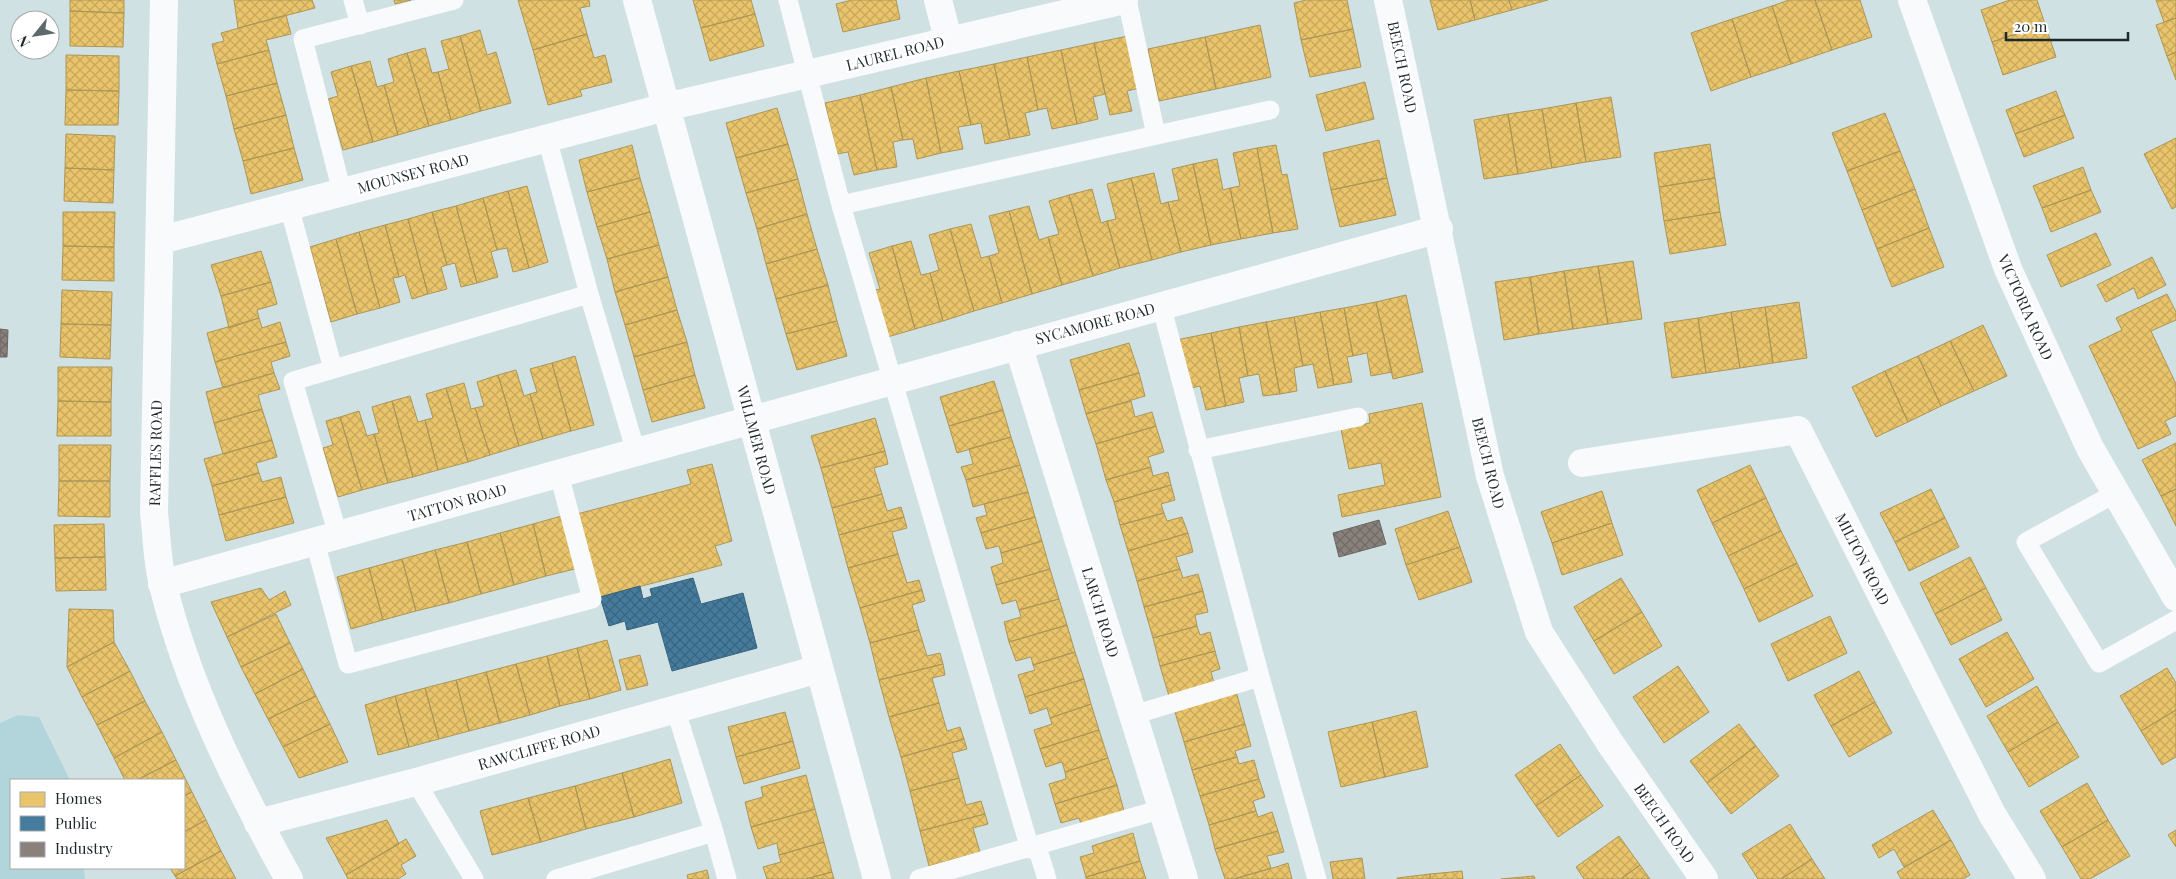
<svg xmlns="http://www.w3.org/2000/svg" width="2176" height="879" font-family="'Playfair Display',serif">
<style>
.grass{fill:#b2d5dc}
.homes{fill:url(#homes-cross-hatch);stroke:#ac9657}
.public{fill:url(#public-cross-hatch);stroke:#39627b}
.industry{fill:url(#industry-cross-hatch);stroke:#696764}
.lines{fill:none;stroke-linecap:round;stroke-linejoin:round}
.service{stroke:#f8fafb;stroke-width:19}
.minor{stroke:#f8fafb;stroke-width:28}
.labels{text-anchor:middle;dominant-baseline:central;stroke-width:5;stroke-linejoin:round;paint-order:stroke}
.street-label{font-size:15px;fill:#1d292b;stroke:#fff}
</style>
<defs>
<pattern id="homes-cross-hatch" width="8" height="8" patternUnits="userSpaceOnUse" patternTransform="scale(1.25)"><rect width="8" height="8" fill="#e9c46a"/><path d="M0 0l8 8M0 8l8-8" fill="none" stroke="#c7a85c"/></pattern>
<pattern id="public-cross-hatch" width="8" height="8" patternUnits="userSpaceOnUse" patternTransform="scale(1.25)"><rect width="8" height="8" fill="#457b9d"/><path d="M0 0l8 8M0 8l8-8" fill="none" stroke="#396580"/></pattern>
<pattern id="industry-cross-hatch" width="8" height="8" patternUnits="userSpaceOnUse" patternTransform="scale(1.25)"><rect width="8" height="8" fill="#8a817c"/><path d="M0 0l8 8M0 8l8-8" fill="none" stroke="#706a66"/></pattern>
</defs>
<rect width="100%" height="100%" fill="#d0e1e4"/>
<path class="grass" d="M18 715 39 717 70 780H11V868H84L85 879H0V723Z"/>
<path class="homes" d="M70 0H124V13L70 11Z
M234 0H312L315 8 238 28Z
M394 0H411L395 4Z
M518 0H589L590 6 580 8 587 34 533 50Z
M693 0H751L755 14 701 28Z
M852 0H896L900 19 843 32 836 4Z
M1306 0H1347L1353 29 1301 40 1294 3Z
M1430 0H1470L1475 20 1438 30Z
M1470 0H1509L1512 10 1475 20Z
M1509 0H1548L1512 10Z
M1789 0H1815L1832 50 1791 64 1772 6Z
M1815 0H1860L1872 37 1832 50Z
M2010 0H2037L2045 24 1992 42 1981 10Z
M2156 0H2176V18L2164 22Z
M1772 6 1791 64 1751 77 1732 19Z
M70 11 124 13 123 47 70 46Z
M755 14 764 46 710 61 701 28Z
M286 15 291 34 266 40 269 50 217 64 212 44 224 41 221 33Z
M2176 18V52L2167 56 2156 25Z
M1732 19 1751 77 1711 91 1691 33Z
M2045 24 2056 57 2003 75 1992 42Z
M1260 25 1271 77 1216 89 1205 37Z
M1353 29 1361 67 1310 77 1301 40Z
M480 30 487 55 496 52 511 103 481 111 460 36Z
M587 34 594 58 605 55 612 82 580 90 582 96 548 105 533 50Z
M460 36 481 111 451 120 438 72 449 69 441 41Z
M1128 36 1140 88 1127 91 1132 111 1110 115 1094 43Z
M1205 37 1216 89 1159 101 1148 49Z
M1094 43 1105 94 1093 97 1098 119 1077 124 1061 50Z
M425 48 432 73 438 72 451 120 429 126 407 53Z
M269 50 277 83 226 96 217 64Z
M1061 50 1077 124 1052 129 1047 108 1038 110 1027 57Z
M2176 52V80L2167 56Z
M407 53 429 126 398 135 384 85 394 82 388 59Z
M66 55 119 56V91L66 90Z
M1027 57 1038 110 1025 113 1030 135 1010 139 994 64Z
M370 61 377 87 384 85 398 135 373 142 351 66Z
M994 64 1010 139 985 144 981 123 971 125 959 71Z
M351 66 373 142 343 150 328 99 338 96 331 72Z
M959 71 971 125 958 127 963 149 941 153 926 78Z
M926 78 941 153 917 159 913 139 903 140 891 87Z
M1365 82 1374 119 1326 131 1316 95Z
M277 83 286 115 234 129 226 96Z
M891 87 903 140 893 142 897 167 877 170 860 95Z
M66 90 119 91 118 125H65Z
M2056 91 2065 115 2015 134 2006 110Z
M860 95 877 170 854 175 848 152 837 154 825 103Z
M1611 97 1621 157 1586 162 1576 103Z
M1576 103 1586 162 1552 168 1542 109Z
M777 108 788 144 736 158 726 123Z
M1542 109 1552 168 1518 174 1508 114Z
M1885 113 1900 151 1847 171 1832 133Z
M1508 114 1518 174 1484 179 1474 120Z
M286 115 294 148 243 161 234 129Z
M2065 115 2074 138 2024 157 2015 134Z
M66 134 115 136 114 170 65 168Z
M2176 138V207L2172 209 2144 154Z
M1379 140 1387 178 1331 190 1323 153Z
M788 144 798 179 746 193 736 158Z
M1710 144 1715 178 1659 187 1654 153Z
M632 145 640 178 587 192 579 160Z
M1276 145 1282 175 1287 174 1298 229 1273 233 1257 148Z
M294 148 303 180 251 194 243 161Z
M1257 148 1273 233 1241 239 1230 188 1240 186 1233 153Z
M1900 151 1915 189 1862 210 1847 171Z
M1217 159 1223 190 1230 188 1241 239 1211 245 1193 164Z
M1193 164 1211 245 1181 252 1168 202 1179 200 1172 169Z
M2083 167 2091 190 2042 208 2033 186Z
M65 168 114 170 113 203 64 201Z
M1154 173 1161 204 1168 202 1181 252 1152 260 1131 178Z
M640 178 650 212 597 227 587 192Z
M1131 178 1152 260 1120 268 1107 221 1116 219 1107 184Z
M1387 178 1396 215 1340 227 1331 190Z
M1715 178 1720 212 1664 221 1659 187Z
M798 179 807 214 757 229 746 193Z
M527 186 548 262 529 268 508 191Z
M1092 189 1101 223 1107 221 1120 268 1093 276 1069 195Z
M1915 189 1929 228 1877 249 1862 210Z
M2091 190 2101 212 2051 232 2042 208Z
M508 191 529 268 513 272 507 248 497 250 483 198Z
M1069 195 1093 276 1062 285 1048 237 1059 234 1049 201Z
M483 198 497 250 491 252 498 277 477 283 456 206Z
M456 206 477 283 461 287 455 263 447 265 432 212Z
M1029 206 1039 240 1048 237 1062 285 1032 294 1009 211Z
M1009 211 1032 294 1002 303 989 256 999 253 989 216Z
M63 212H115L114 247 63 246Z
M432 212 447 265 441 267 447 289 428 294 408 219Z
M650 212 659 245 607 259 597 227Z
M1720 212 1726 245 1670 254 1664 221Z
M807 214 817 249 766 264 757 229Z
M408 219 428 294 412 299 405 275 399 277 385 225Z
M971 224 981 258 989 256 1002 303 974 311 950 229Z
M385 225 399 277 393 278 400 302 380 308 359 232Z
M1929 228 1944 267 1892 287 1877 249Z
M950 229 974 311 943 321 930 273 939 270 929 235Z
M359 232 380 308 357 314 336 239Z
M2096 233 2111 265 2061 287 2047 255Z
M336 239 357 314 331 322 310 247Z
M911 241 921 275 930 273 943 321 915 329 892 246Z
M659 245 668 277 615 292 607 259Z
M63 246 114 247V281L62 280Z
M892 246 915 329 884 338 871 291 880 289 869 253Z
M817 249 828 285 776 299 766 264Z
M261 251 271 282 221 296 211 265Z
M2152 257 2166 285 2138 299 2134 288 2106 302 2097 285Z
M1633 261 1642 319 1608 324 1598 266Z
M1598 266 1608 324 1573 329 1564 271Z
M1564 271 1573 329 1539 334 1530 277Z
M668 277 677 310 625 325 615 292Z
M1530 277 1539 334 1504 340 1495 282Z
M271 282 277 304 257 310 259 318 229 328 221 296Z
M828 285 837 321 786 334 776 299Z
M62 290 112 292 111 325 61 324Z
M2167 294 2176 312V320L2151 331 2176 384V416L2165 421 2171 434 2138 449 2089 346 2122 330 2116 318Z
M1406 295 1423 372 1393 379 1376 302Z
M1376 302 1392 372 1371 376 1367 353 1353 356 1344 308Z
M1799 302 1807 358 1773 363 1765 307Z
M1765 307 1773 363 1740 368 1731 312Z
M1344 308 1353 356 1347 357 1352 382 1334 385 1320 312Z
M677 310 687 342 634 357 625 325Z
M1320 312 1334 385 1318 388 1313 364 1303 366 1294 317Z
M1731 312 1740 368 1706 373 1698 318Z
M1294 317 1303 366 1294 368 1297 391 1280 394 1266 322Z
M259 318 262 328 280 322 286 342 215 362 207 333Z
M1698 318 1706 373 1672 378 1664 323Z
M837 321 847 356 797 370 786 334Z
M1266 322 1280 394 1263 396 1259 374 1248 376 1239 327Z
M61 324 111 325 110 359 60 357Z
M1983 325 2007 376 1974 391 1950 341Z
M1239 327 1248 376 1239 378 1244 402 1226 406 1211 333Z
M1211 333 1226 406 1206 410 1200 386 1187 389 1176 340Z
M1950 341 1974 391 1941 406 1918 356Z
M286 342 290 356 271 362 274 373 223 388 215 362Z
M687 342 695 375 643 390 634 357Z
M1129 343 1139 373 1079 390 1070 360Z
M575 356 594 425 571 431 552 363Z
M1918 356 1941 406 1908 422 1885 371Z
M552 363 571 431 543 439 530 394 537 392 530 369Z
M58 367H112L111 402 58 401Z
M516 370 524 396 530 394 543 439 519 446 498 375Z
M1885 371 1908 422 1876 437 1852 387Z
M274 373 280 389 258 395 262 409 214 423 206 392Z
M1139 373 1145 396 1086 414 1079 390Z
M498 375 519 446 490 455 475 408 484 406 477 382Z
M695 375 705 408 652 422 643 390Z
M994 381 1003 410 949 426 940 397Z
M464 383 471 409 475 408 490 455 468 462 446 388Z
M446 388 468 462 438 470 425 420 433 418 426 394Z
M410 396 418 422 425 420 438 470 413 477 392 401Z
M58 401 111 402V436H57Z
M392 401 413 477 388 483 374 434 379 433 372 407Z
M1131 401 1135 417 1152 412 1156 426 1096 444 1086 414Z
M1422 403 1441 497 1342 517 1338 495 1385 485 1381 463 1349 469 1341 429 1370 423 1369 414Z
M262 409 272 440 223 454 214 423Z
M1003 410 1011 437 957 453 949 426Z
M359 411 367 436 374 434 388 483 362 490 340 417Z
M340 417 362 490 338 497 323 448 333 445 326 421Z
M875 418 885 451 821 468 811 436Z
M1156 426 1164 452 1148 457 1151 467 1106 480 1096 444Z
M1011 437 1020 465 966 480 961 467 973 464 969 449Z
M272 440 277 457 256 463 259 473 212 486 204 459Z
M2176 443V489L2161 496 2142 460Z
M59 445H111L110 481H59Z
M885 451 888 464 874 468 882 494 832 508 821 468Z
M712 464 732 541 715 546 722 565 600 597 577 514 691 484 687 470Z
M1020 465 1028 492 973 507 966 480Z
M1750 465 1766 498 1712 523 1697 490Z
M1151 467 1153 476 1168 472 1171 485 1114 502 1106 480Z
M259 473 262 482 281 477 286 497 219 515 212 486Z
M59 481H110V517L58 516Z
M1171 485 1175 500 1161 504 1164 513 1120 525 1114 502Z
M1931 489 1945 518 1895 542 1880 513Z
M2176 489V526L2161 496Z
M1602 491 1612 523 1552 543 1541 512Z
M1028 492 1035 517 981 533 976 518 987 515 984 504Z
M882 494 887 511 901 507 904 517 839 535 832 508Z
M286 497 294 523 226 541 219 515Z
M1766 498 1781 531 1728 556 1712 523Z
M1448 511 1460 547 1406 565 1395 529Z
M1164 513 1167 521 1182 517 1188 533 1128 551 1120 525Z
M565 515 579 568 546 576 533 524Z
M904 517 907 528 892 532 898 554 848 568 839 535Z
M1035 517 1042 541 1001 553 999 546 986 549 981 533Z
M1945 518 1959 547 1909 571 1895 542Z
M1612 523 1623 555 1562 575 1552 543Z
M104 524 105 557 55 558 54 525Z
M533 524 546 576 514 585 500 533Z
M1781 531 1797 563 1744 589 1728 556Z
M500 533 514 585 481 594 467 542Z
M1188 533 1193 552 1176 557 1180 569 1137 581 1128 551Z
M1042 541 1050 569 996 585 991 567 1003 563 1001 553Z
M467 542 481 594 449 603 435 550Z
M1460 547 1472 582 1419 600 1406 565Z
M435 550 449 603 416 611 402 559Z
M898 554 907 583 919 580 922 590 860 608 848 568Z
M105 557 106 590 56 591 55 558Z
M1970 557 1986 588 1935 614 1920 583Z
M402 559 416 611 383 620 369 568Z
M1797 563 1813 596 1759 622 1744 589Z
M369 568 383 620 351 629 337 577Z
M1050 569 1059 599 1019 610 1016 600 1002 604 996 585Z
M1180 569 1183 578 1198 574 1203 591 1144 607 1137 581Z
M1621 578 1642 612 1594 641 1574 607Z
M261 588 269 600 285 591 291 605 227 637 211 602Z
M1986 588 2002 620 1951 645 1935 614Z
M922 590 925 601 912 605 919 630 870 643 860 608Z
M1203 591 1208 612 1195 615 1197 626 1153 638 1144 607Z
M1059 599 1067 625 1009 642 1004 622 1021 617 1019 610Z
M69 609 113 610 114 642 67 667Z
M1642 612 1662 646 1614 674 1594 641Z
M276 614 290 643 241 667 227 637Z
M1830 616 1847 653 1788 681 1771 644Z
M1067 625 1075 652 1033 665 1031 657 1016 661 1009 642Z
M1197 626 1200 635 1210 632 1215 651 1160 666 1153 638Z
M919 630 927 656 940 653 943 664 879 680 870 643Z
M2007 632 2034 679 1986 707 1959 659Z
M607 640 621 690 590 699 577 648Z
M114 642 130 671 82 697 67 667Z
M290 643 303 669 255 694 241 667Z
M577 648 590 699 560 706 547 656Z
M1215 651 1220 669 1211 672 1214 683 1169 696 1160 666Z
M1075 652 1084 679 1025 697 1018 675 1035 670 1033 665Z
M640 655 648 685 627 690 619 660Z
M547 656 560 706 530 715 516 664Z
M516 664 530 715 500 723 486 672Z
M943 664 945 675 932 678 939 703 889 717 879 680Z
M1678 666 1709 712 1664 743 1633 697Z
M2167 668 2176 683V710L2141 731 2120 696Z
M303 669 316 696 268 719 255 694Z
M130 671 145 701 97 725 82 697Z
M1859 671 1875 702 1831 726 1814 695Z
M486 672 500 723 469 731 456 680Z
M1084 679 1091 704 1050 718 1047 708 1030 714 1025 697Z
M456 680 469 731 439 739 425 688Z
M2037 686 2058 722 2008 752 1987 716Z
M425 688 439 739 409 747 395 696Z
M1236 691 1245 724 1184 742 1174 709Z
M316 696 330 724 283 747 268 719Z
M395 696 409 747 378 755 365 705Z
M145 701 162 732 114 758 97 725Z
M1875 702 1892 733 1849 757 1831 726Z
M939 703 947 731 960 727 964 739 901 757 889 717Z
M1091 704 1099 730 1040 749 1034 730 1052 724 1050 718Z
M2176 710V757L2162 765 2141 731Z
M1416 711 1428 767 1385 777 1372 722Z
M785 712 793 741 736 757 728 727Z
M1372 722 1385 777 1341 787 1328 732Z
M2058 722 2079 757 2029 787 2008 752Z
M330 724 348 762 299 778 283 747Z
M1245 724 1251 746 1235 751 1237 757 1192 770 1184 742Z
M1739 724 1756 746 1707 783 1690 761Z
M1099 730 1108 758 1065 772 1062 762 1046 767 1040 749Z
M162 732 176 760 137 780H125L114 758Z
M964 739 967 749 952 753 959 778 910 791 901 757Z
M793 741 800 768 744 784 736 757Z
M1560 744 1581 775 1536 806 1515 775Z
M1756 746 1779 776 1731 814 1707 783Z
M1237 757 1239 764 1254 760 1259 779 1200 796 1192 770Z
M1108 758 1117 785 1055 804 1049 784 1066 779 1065 772Z
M670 759 682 803 634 817 622 773Z
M176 760 192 792 184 796V780H137Z
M622 773 634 817 586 829 575 786Z
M806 775 815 809 751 827 745 802 763 797 761 787Z
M1581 775 1603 806 1558 837 1536 806Z
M959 778 966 805 981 801 985 814 920 831 910 791Z
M1259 779 1265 797 1253 801 1256 811 1209 825 1200 796Z
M2087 783 2108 820 2062 847 2040 811Z
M1117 785 1124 811 1081 824 1079 818 1061 823 1055 804Z
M575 786 586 829 541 842 528 798Z
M192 792 206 820 184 832V796Z
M528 798 541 842 492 855 480 811Z
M815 809 824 842 779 855 777 843 758 849 751 827Z
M1933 810 1951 840 1904 867 1894 849 1879 858 1872 845Z
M1256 811 1258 817 1272 812 1278 831 1215 849 1209 825Z
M985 814 988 824 973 828 980 852 929 866 920 831Z
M206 820 221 851 175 876 170 868H184V832Z
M387 820 399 844 346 875 326 838Z
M2108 820 2130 856 2090 879H2081L2062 847Z
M1790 824 1812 859 1781 879H1758L1742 854Z
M2176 830V847L2168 835Z
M1278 831 1284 852 1267 856 1271 868 1234 879H1225L1215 849Z
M1133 833 1140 861 1086 877 1080 857 1094 853 1092 846Z
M1619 836 1640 865 1621 879H1584L1576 867Z
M406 839 416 856 401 865 406 874 398 879H348L346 875Z
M1951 840 1970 875 1963 879H1901L1897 872Z
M824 842 832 872 806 879H767L763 867 781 862 779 855Z
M221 851 236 879H177L175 876Z
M1362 858 1365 879H1333L1330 862Z
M1812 859 1825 879H1781Z
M1140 861 1146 879H1086V877Z
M1288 863 1292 879H1234L1276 867Z
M1640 865 1650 879H1621Z
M707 870 709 879H688L687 875Z
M1462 871 1463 879H1430V874Z
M832 872 834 879H806Z
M1430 874V879H1397V878Z
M1534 876 1535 879H1501Z"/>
<path class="public" d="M693 578 701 604 743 593 757 648 672 671 658 622 627 630 625 621 609 626 600 597 640 586 643 599 652 596 650 589Z"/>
<path class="industry" d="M0 329 8 330 7 357H0Z
M1379 520 1386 544 1339 557 1333 533Z"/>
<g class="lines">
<path class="service" d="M353 0 360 25
M788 0 841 205 1030 849
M1127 0 1156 135
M547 138 589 294
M342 192 303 39 454 0
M841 205 1270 110
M289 206 333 369
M1161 305 1260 677 1317 879
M1198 450 1358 417
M2116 493 2026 542 2099 663 2176 620
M338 535 293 381 589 294 636 452
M315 542 348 664 592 599 559 474
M675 708 714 832
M1133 715 1260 677
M416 782 474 879
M1037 847 1047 879
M556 879 714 832 727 879
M919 879 1162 809"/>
<path class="minor" d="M164 0 154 513C157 537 157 562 163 585 188 688 238 787 289 879
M637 0 877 879
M938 0 948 39
M1388 0 1490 476 1539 632 1610 743 1704 879
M1912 0 2008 269 2090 448 2176 597
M161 240 666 107 1124 0
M1018 345 1184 879
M1582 463 1798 430 1992 814 2032 879
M162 584 1439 229
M258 823 416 782 819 669"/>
</g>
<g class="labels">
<g class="street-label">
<text transform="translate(895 53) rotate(-14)">LAUREL ROAD</text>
<text transform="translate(1403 67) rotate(78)">BEECH ROAD</text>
<text transform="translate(413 173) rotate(-15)">MOUNSEY ROAD</text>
<text transform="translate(2026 307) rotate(66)">VICTORIA ROAD</text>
<text transform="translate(1095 323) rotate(-15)">SYCAMORE ROAD</text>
<text transform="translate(757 440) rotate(75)">WILLMER ROAD</text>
<text transform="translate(155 453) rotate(-89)">RAFFLES ROAD</text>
<text transform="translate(1489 463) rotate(76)">BEECH ROAD</text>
<text transform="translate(457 502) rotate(-16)">TATTON ROAD</text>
<text transform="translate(1863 559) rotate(63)">MILTON ROAD</text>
<text transform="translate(1101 612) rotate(73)">LARCH ROAD</text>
<text transform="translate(539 747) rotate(-16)">RAWCLIFFE ROAD</text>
<text transform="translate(1665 823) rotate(55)">BEECH ROAD</text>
</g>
</g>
<rect x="10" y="779" width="175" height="90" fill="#ffffff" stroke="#a5a9aa"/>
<rect x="20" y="792" width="25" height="15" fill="#e9c46a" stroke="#a5a9aa"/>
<text x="55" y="804" font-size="15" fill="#1d292b">Homes</text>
<rect x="20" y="816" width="25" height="15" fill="#457b9d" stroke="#a5a9aa"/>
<text x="55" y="829" font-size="15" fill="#1d292b">Public</text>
<rect x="20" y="842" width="25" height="15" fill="#8a817c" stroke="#a5a9aa"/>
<text x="55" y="854" font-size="15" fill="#1d292b">Industry</text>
<g transform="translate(35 35) rotate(240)"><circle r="24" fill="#ffffff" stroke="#a5a9aa"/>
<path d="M0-4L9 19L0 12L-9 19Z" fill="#5c696c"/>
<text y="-8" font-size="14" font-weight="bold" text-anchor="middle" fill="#1d292b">N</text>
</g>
<path d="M2006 32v8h122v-8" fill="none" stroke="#1d292b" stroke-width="2.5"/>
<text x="2014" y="32" font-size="15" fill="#1d292b" stroke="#ffffff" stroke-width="4" paint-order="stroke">20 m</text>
</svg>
